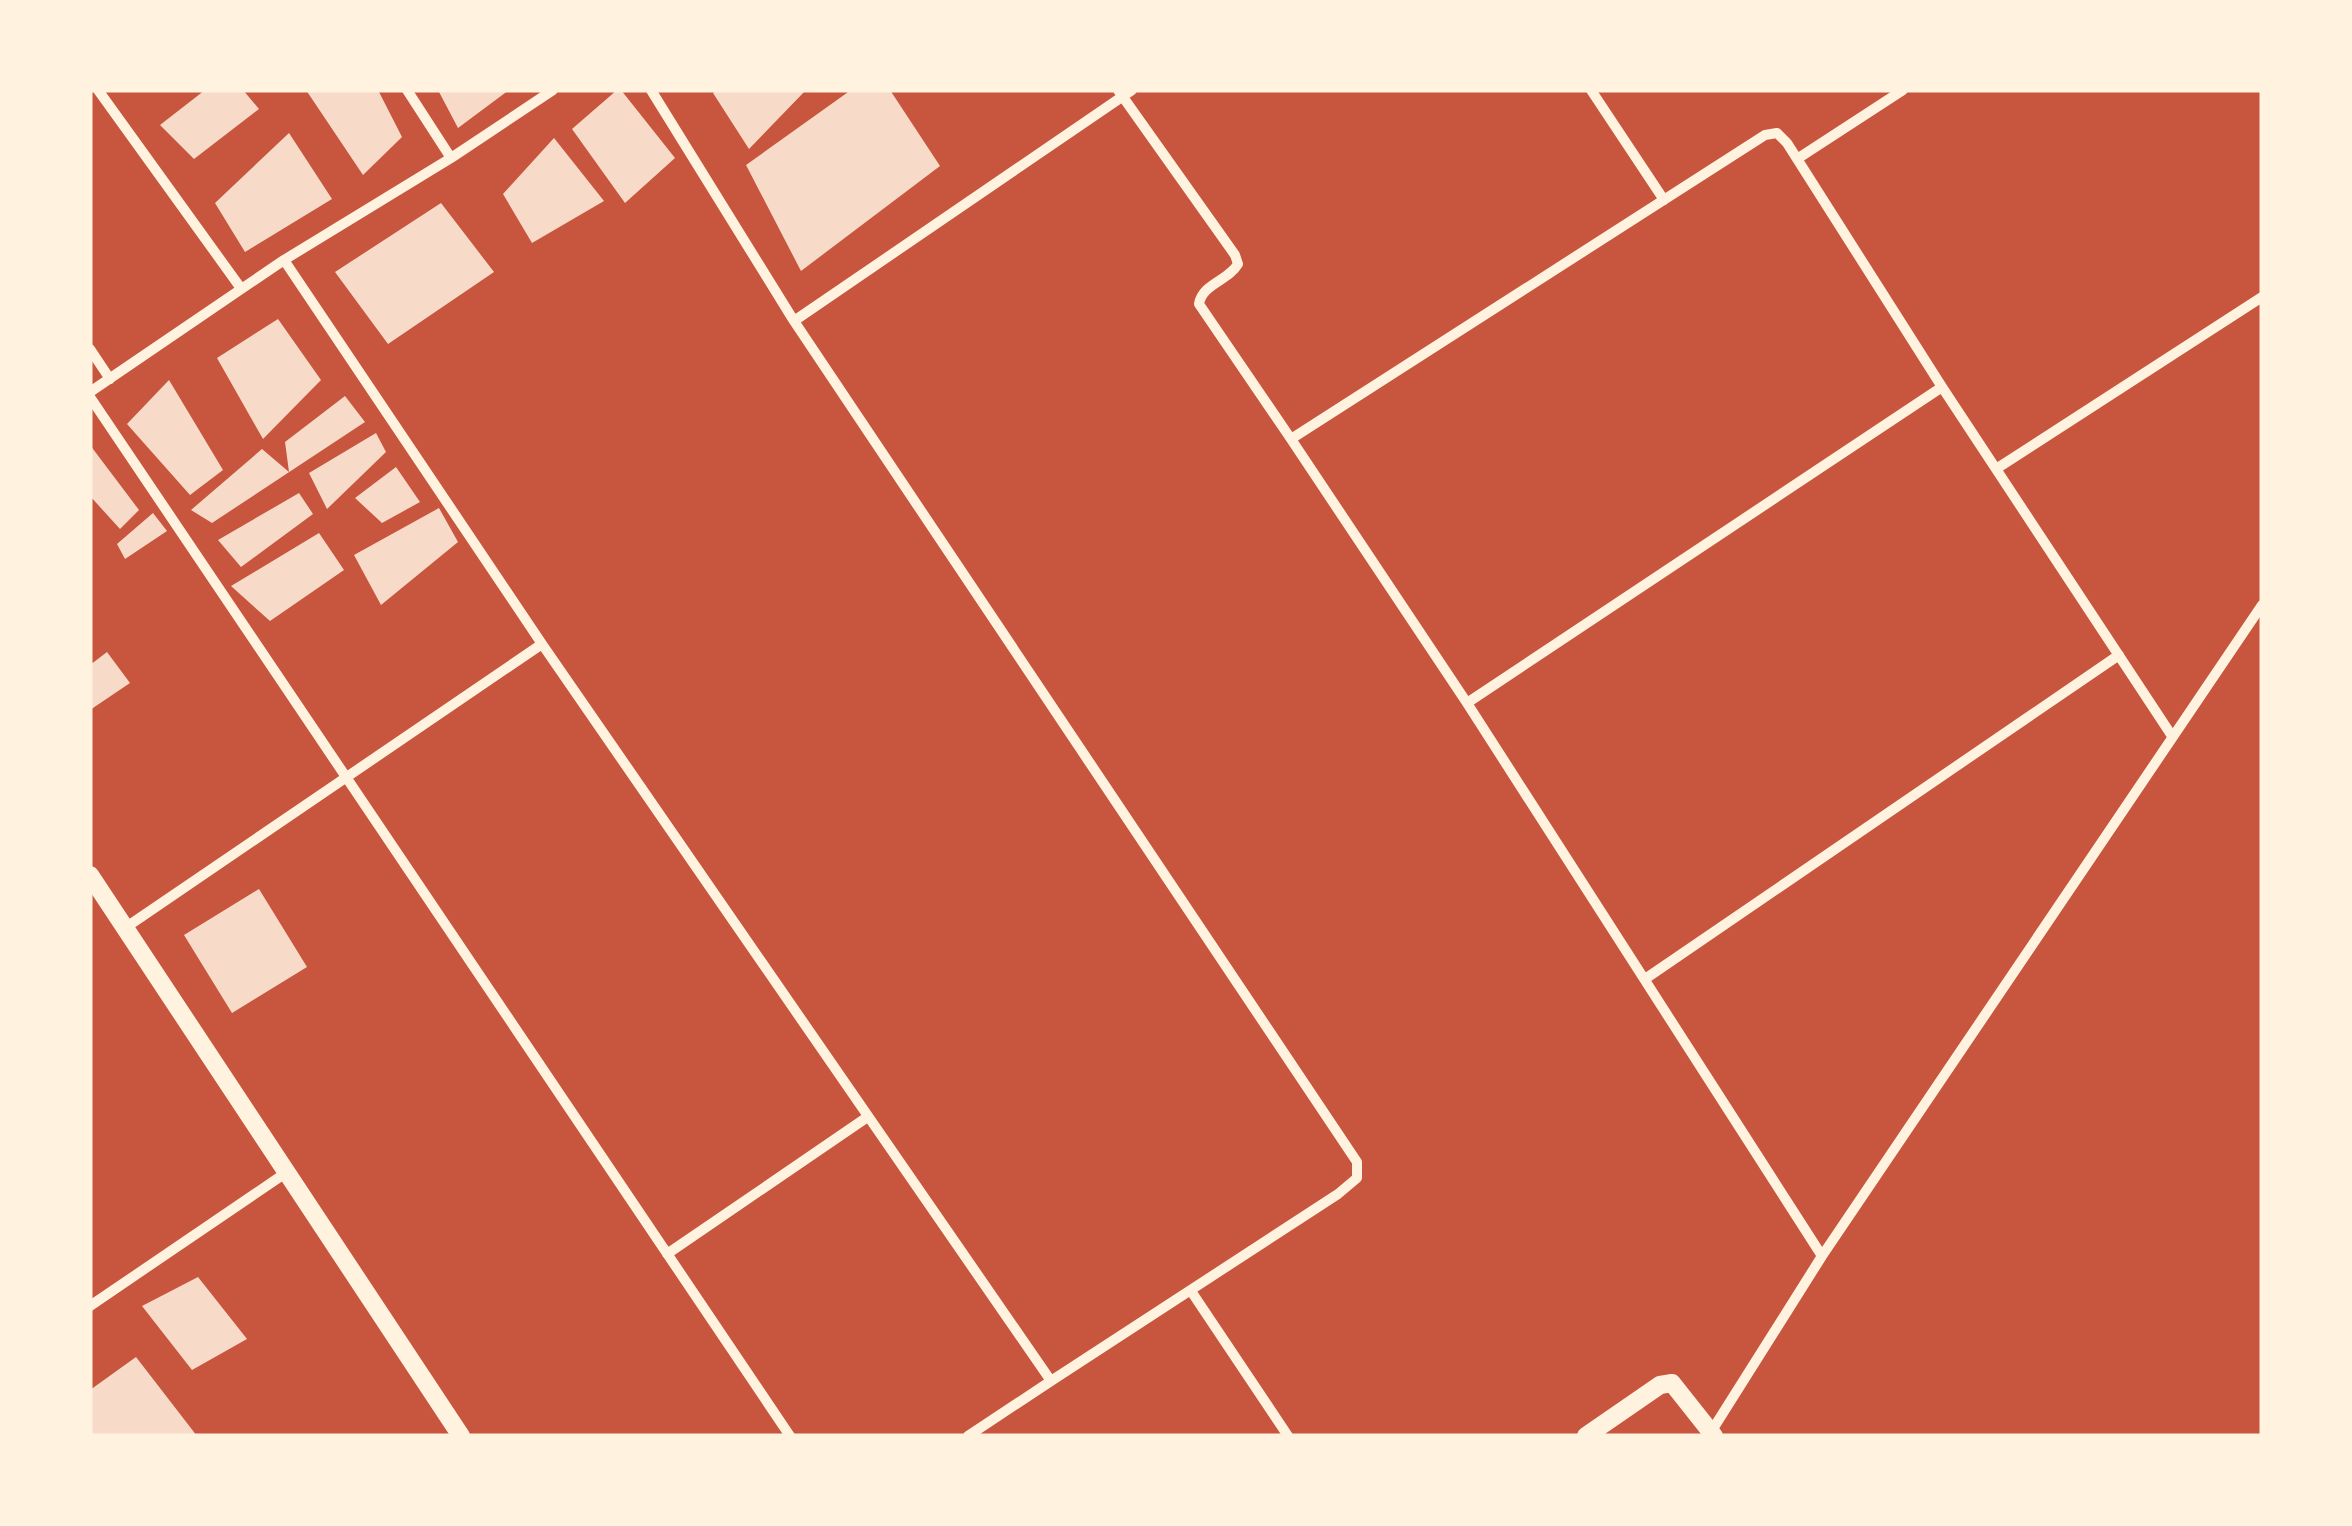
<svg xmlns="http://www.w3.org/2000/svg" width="2352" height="1526" font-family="'Asap Condensed',sans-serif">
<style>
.building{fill:#f7dbc8}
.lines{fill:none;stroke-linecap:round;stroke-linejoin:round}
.minor{stroke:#fff3e0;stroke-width:10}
.tertiary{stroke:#fff3e0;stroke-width:18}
</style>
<rect width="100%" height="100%" fill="#c8553d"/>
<path class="building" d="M205 90H243L259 109 194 159 160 125Z
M306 90H378L402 137 363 175Z
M438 90H509L458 128Z
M617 90H621L675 158 625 203 572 129Z
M716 90H806L749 149 713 93Z
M851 90H890L940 166 801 271 746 165Z
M289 133 332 199 245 252 215 203Z
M554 138 604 201 532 243 503 194Z
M441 203 494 272 388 344 335 272Z
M278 319 321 380 263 439 217 358Z
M169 380 223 470 190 495 127 424Z
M345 396 365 422 212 523 191 510 262 449 289 472 285 442Z
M376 433 386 452 327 509 309 473Z
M90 445 139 510 120 529 90 496Z
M396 467 420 502 382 523 355 498Z
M299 493 313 514 241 567 218 540Z
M439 508 458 542 381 605 354 555Z
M153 513 167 531 125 559 117 544Z
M319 533 344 570 270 621 231 586Z
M107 652 130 683 90 710V665Z
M259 889 307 967 232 1013 184 935Z
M198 1277 247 1339 192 1370 142 1306Z
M136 1357 197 1436H90V1390Z"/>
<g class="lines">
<path class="minor" d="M98 90 240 287
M407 90 451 158
M651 90 794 321 1357 1162V1178L1338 1194 1051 1381
M1118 90 1235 255 1238 264C1228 281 1202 284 1199 304L1291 439 1765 135 1777 133 1787 143 1942 387 2172 736
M1591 90 1664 200
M1797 159 1903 90
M284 260 451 158 553 90
M794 321 1132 90
M90 349 110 379
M90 392 284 260 542 644
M90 397 790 1436
M1291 439 1467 703 1822 1256
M1996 469 2262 297
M1467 703 1942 387
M125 928 542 644 1051 1381 968 1436
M1645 979 2119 655
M667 1254 866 1118
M1191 1291 1288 1436
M90 1306 287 1172
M1711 1432 1822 1256 2262 605"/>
<path class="tertiary" d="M90 875 461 1436
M1586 1436 1660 1385 1672 1383 1714 1436"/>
</g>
<rect width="2352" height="1526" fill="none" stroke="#fff3e0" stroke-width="185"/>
</svg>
